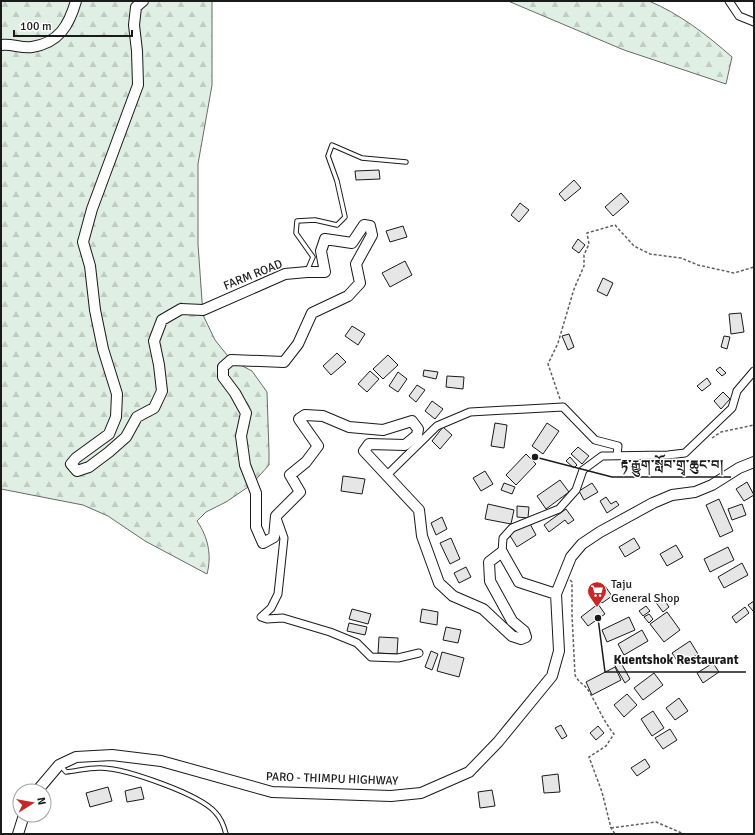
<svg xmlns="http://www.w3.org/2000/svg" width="755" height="835" font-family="Signika,'Noto Serif Tibetan',sans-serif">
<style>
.forest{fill:url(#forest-firs);stroke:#6a6a6a}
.building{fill:#e6e6e6;stroke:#1a1a1a}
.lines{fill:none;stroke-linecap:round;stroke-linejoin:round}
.lane-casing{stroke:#1a1a1a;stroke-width:5.5}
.street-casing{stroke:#1a1a1a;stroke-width:9}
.secondary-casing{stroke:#1a1a1a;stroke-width:12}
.path{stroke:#5f5f5f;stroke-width:1.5;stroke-dasharray:3 2;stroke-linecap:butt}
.lane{stroke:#fff;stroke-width:3.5}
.street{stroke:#fff;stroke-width:7}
.secondary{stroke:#fff;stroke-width:10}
.labels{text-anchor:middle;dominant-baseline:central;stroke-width:3;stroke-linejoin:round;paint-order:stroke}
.street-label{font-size:12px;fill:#1a1a1a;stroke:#fff}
.poi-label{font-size:12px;fill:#1a1a1a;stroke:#fff;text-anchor:start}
.leader{fill:none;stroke:#1a1a1a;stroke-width:1.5}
.callout-dot{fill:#1a1a1a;stroke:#fff;stroke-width:1.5}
.callout-label{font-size:13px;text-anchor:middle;font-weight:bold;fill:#1a1a1a;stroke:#fff;stroke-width:3;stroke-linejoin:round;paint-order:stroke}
</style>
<defs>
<pattern id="forest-firs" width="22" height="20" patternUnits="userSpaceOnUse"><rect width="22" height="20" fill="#e0efe3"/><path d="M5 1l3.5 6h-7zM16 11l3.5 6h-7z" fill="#c0ccc2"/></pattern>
</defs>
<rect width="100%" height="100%" fill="#fff"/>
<path class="forest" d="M1 1H212V85L198 164V244L203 315 215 340 231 360 252 371 267 392 269 452V465L251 485 226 502 206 512 197 521C208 537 212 555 207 574L145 541 108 516 83 505 1 489Z
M508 1H649C680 14 707 35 732 57L726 84 624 50Z"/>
<path class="building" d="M379 170 380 179 356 180 355 171Z
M574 180 581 188 565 201 559 194Z
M621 193 629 202 613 216 605 207Z
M520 203 529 210 519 222 511 215Z
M403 226 407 237 390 242 386 231Z
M578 239 585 245 579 253 572 248Z
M405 261 412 275 390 287 382 273Z
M603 278 613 283 607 296 597 291Z
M741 313 744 332 731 334 729 314Z
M352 326 365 334 358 345 345 336Z
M569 334 574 347 568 350 562 336Z
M724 336 730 337 727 349 721 347Z
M337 353 346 362 331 375 323 366Z
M388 355 398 365 383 379 373 369Z
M720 367 726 373 722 376 716 370Z
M424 370 438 372 436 379 423 376Z
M370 371 379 379 367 392 358 384Z
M398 372 407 379 398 392 389 386Z
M447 376 464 377 463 389 446 387Z
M707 378 711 384 702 391 697 386Z
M417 385 425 390 416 402 409 396Z
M723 392 730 399 721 409 714 401Z
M432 401 443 409 435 419 425 411Z
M495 423 507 425 504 448 491 446Z
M547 423 559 431 543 454 532 446Z
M443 427 452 435 440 449 432 441Z
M578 447 589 456 582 464 571 454Z
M526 454 536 464 516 485 506 475Z
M570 457 577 465 574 468 566 461Z
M485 471 493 484 481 491 473 478Z
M343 476 365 479 362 494 341 491Z
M560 480 569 492 546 509 537 496Z
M747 482 754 495 744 501 736 489Z
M504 483 515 487 512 494 501 490Z
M592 483 598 492 584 500 579 491Z
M606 497 611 504 616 501 619 505 607 513 600 501Z
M719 499 733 531 720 537 706 505Z
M488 504 514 510 511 524 485 519Z
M742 504 746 515 732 520 728 509Z
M517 506 529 507 528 518 517 517Z
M566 509 574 520 568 524 565 520 549 532 544 525Z
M442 517 447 529 436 535 431 523Z
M529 522 536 535 517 547 509 534Z
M451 538 460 559 450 564 440 543Z
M634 538 640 548 625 557 619 547Z
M676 545 683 557 667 566 660 554Z
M728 547 734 560 710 572 704 559Z
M742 563 748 575 724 588 718 577Z
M466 567 471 577 459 583 454 573Z
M605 586 612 596 602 603 595 593Z
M661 595 669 607 663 612 654 600Z
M754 601V610L753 611 748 605Z
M598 604 605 614 588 626 581 617Z
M646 606 650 611 643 616 639 611Z
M745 607 749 613 736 623 732 617Z
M352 609 371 614 368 624 349 619Z
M422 609 438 612 437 625 420 622Z
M667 612 680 630 664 642 650 624Z
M649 614 653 619 649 623 644 617Z
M629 617 635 630 607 642 602 630Z
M349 623 367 627 365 635 347 631Z
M446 627 461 630 458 643 443 640Z
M642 630 648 641 624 655 618 644Z
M379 637 398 638 397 654 378 653Z
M690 641 698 654 680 665 672 653Z
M431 651 438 654 432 670 425 667Z
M442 652 464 658 459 677 437 671Z
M620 661 630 679 625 683 614 664Z
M713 663 719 672 703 683 697 673Z
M615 667 621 680 592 695 586 682Z
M654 673 663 685 643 700 634 688Z
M627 694 637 705 624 717 614 705Z
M679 698 688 711 675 720 666 708Z
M653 711 664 728 652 736 641 719Z
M561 725 567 736 562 739 555 728Z
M598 726 604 733 596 740 590 733Z
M670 729 677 740 663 749 655 738Z
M645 759 650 767 637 776 631 768Z
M558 774 560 792 544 793 542 776Z
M108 787 112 801 90 807 86 793Z
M141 787 144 799 127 802 125 791Z
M492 790 495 806 480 808 478 792Z"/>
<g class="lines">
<g class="lane-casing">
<path id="lane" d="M307 271 313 257 296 233 297 221 315 220 337 225 345 217 337 181 328 156 332 145 362 158 406 162
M60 765 66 772C77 771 91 767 102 768 127 769 199 794 215 812 221 818 224 826 226 834"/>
</g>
<g class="street-casing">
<path id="street" d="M729 1 739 16 754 22
M386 476 437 426 470 412 563 407 595 440 618 446 617 455
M277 518 284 538 278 594 271 608 261 617 267 619 283 618 330 632 357 643 371 657 398 658 419 653
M502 552 503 538 512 528 559 509 576 490 583 470 602 456 668 455 685 453 732 408 737 391 754 371"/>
</g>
<g class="secondary-casing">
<path id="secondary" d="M143 1 136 7 134 25 137 51 138 85 92 209 83 242 90 266 95 310 103 349 117 394 116 417 109 434 76 458 71 464 77 471 89 467 109 452 126 437 137 417 154 408 162 391 159 365 154 341 162 320 181 309 203 310 285 274 307 272H325L321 251 325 239 352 243 364 225 370 226 372 235 356 264 360 283 348 296 312 313 298 344 284 362 231 360 223 367V377L235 393 246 413 241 436 245 465 256 493V527L263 543 274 537 276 516 300 492 290 475 306 462 318 446 299 419 305 415 323 416 349 427 383 430 412 421 418 429 417 435 405 445 369 444 364 451 419 510 422 536 439 583 453 596 483 609 512 636 521 639 526 637 524 631 512 621 490 581 489 562 502 552 519 582 556 594
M1 45C11 43 22 49 32 47 59 43 69 25 76 1
M37 791 59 765 76 757 112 755 161 761 272 792 391 796 421 793 469 772 498 742 552 676 559 651 556 594 571 557 582 544 600 532 653 503 672 495 695 492 712 485 739 468 754 462
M18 834 24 815"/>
</g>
<path class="path" d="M560 399 548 364 558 343 574 289 584 266V255L589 244 587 233 615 225 634 246 650 254 681 258 698 265 734 273 754 267
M712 438 721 432 754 425
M570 580 572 582V615L575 675C578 682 584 684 588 690 597 704 603 721 614 734L606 746 589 757 602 792 611 828 615 834
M611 828 656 822 684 834"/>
<use href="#lane" class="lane"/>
<use href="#street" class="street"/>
<use href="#secondary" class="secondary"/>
</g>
<defs>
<g id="supermarket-pin" transform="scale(1)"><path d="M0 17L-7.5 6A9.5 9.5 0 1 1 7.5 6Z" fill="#c62828" stroke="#fff"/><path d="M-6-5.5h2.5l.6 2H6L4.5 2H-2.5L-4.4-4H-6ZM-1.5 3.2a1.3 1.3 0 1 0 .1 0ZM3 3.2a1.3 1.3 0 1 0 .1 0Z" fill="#fff"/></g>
</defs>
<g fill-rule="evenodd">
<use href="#supermarket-pin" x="597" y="591"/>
</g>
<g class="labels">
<g class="street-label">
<text transform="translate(253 275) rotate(-22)">FARM ROAD</text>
<text transform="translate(332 779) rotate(2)">PARO - THIMPU HIGHWAY</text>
</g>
<g class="poi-label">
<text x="611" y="584">Taju<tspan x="611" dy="14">General Shop</tspan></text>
</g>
</g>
<path class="leader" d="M535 457L612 477H731M598 618L605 672H746"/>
<g class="callout-dot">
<circle cx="535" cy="457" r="4"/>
<circle cx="598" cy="618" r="4"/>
</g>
<g class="callout-label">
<text x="672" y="469">རྟ་རྒྱུག་སློབ་གྲྭ་ཆུང་བ།</text>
<text x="676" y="664">Kuentshok Restaurant</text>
</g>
<rect width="755" height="835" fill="none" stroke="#1a1a1a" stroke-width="4"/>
<g transform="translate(32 803) rotate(79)"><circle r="19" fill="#ffffff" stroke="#a3a3a3"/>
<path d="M0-3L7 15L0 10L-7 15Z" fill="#c62828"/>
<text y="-6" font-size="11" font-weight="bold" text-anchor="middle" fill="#1a1a1a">N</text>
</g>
<path d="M14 30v6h118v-6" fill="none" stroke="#1a1a1a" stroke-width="2"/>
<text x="20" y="30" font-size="12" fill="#1a1a1a" stroke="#ffffff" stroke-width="3" paint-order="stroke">100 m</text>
</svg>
